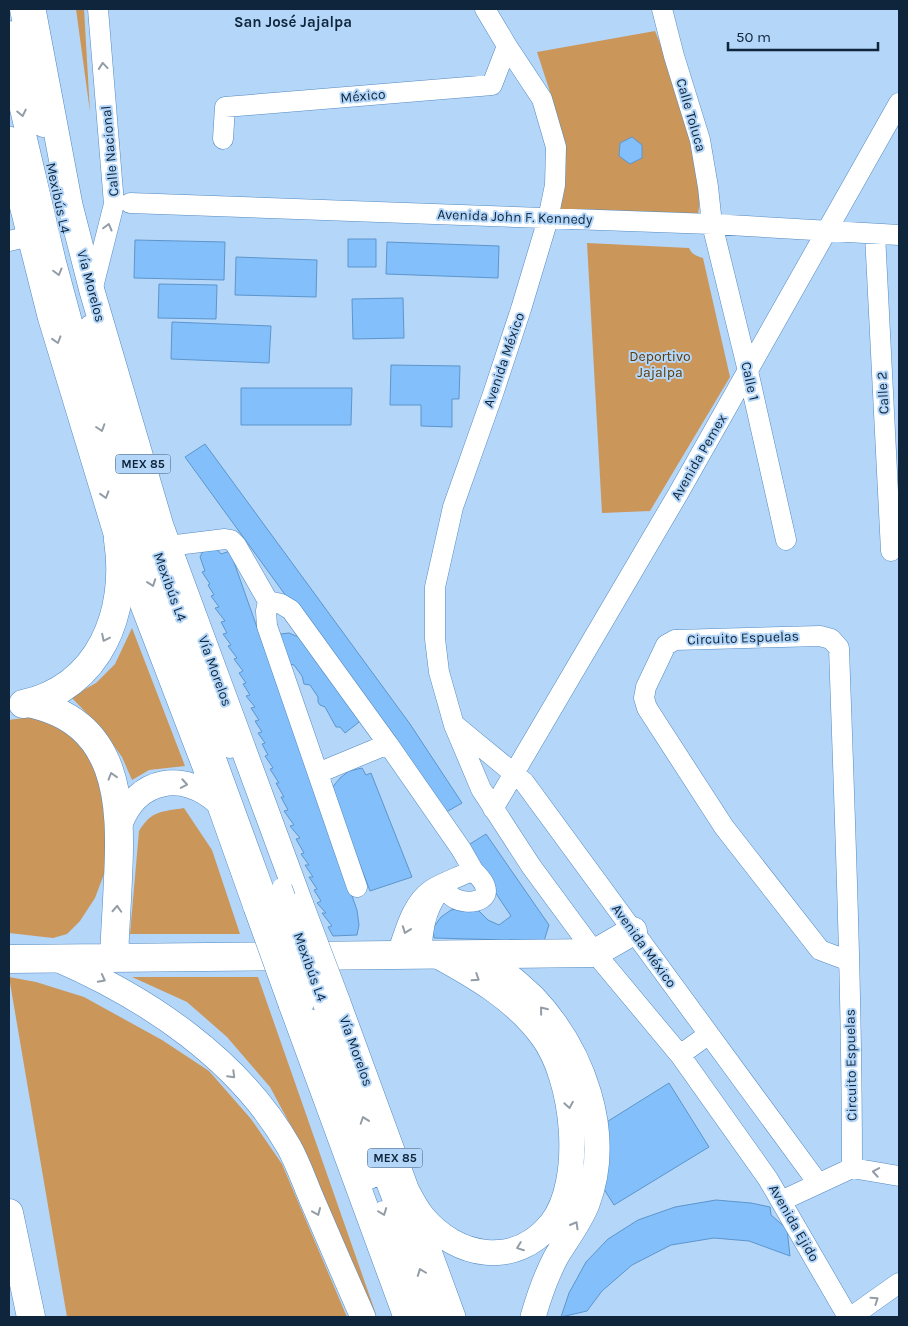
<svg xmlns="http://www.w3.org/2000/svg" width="908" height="1326" font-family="Karla,sans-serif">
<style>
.green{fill:#cb965a}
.building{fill:#82bffb;stroke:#5d95cc}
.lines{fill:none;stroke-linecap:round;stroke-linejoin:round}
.minor-casing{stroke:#538ac0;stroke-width:21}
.major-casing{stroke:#538ac0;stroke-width:26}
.highway-casing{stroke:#538ac0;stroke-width:29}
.minor{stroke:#fff;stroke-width:20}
.major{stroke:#fff;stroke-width:25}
.highway{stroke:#fff;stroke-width:28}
.minor-bridge-casing{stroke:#538ac0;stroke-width:21;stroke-linecap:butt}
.major-bridge-casing{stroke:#538ac0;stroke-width:26;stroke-linecap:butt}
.minor-bridge{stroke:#fff;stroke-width:20}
.major-bridge{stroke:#fff;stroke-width:25}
.oneway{stroke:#939da7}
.labels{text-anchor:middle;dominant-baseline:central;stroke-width:4;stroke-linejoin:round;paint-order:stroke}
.shield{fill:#b4d6f9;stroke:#405a74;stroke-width:1}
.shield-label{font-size:12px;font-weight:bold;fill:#0e253b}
.street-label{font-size:14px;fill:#0e253b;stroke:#b4d6f9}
.park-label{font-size:14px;fill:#5e3902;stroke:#b4d6f9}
.neighbourhood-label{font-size:15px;font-weight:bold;fill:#0e253b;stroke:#b4d6f9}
</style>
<rect width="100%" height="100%" fill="#b4d6f9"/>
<path class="green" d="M76 9H84L90 112Z
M655 31 674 77 689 127 701 189 698 216 559 212 564 193 565 149 552 98 537 52Z
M587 243 689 248C692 255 697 256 703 258L730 377 650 511 602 513Z
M132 628 185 766 149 770 132 780 122 757 101 728 71 697 96 683 115 664Z
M38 716 53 723 76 740 97 770 109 806 110 858 95 898 80 921 67 934 53 938 9 933V720Z
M184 808 212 850 240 934H130L139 831C152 810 161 812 184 808Z
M9 977 36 982 84 997 162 1040 209 1071 251 1119 282 1164 347 1317H67Z
M132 977H258L377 1317 291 1126 270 1087 227 1037 187 1002Z"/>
<path class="building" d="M632 137 642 145V158L630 164 619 156 620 143Z
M348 239H376V267H348Z
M135 240 225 242 224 280 134 278Z
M387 242 499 246 498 278 386 274Z
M236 257 317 260 316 297 235 295Z
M159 284 217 285 216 319 158 318Z
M403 298 404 338 353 339 352 299Z
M172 322 271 326 269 363 171 359Z
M391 365 460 366 459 399H452V427L421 426V405H390Z
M241 388H352L351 425H241Z
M205 444 410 724 462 803 441 815 390 739 185 457Z
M217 549 221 554 230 551 357 910 359 925 357 935 333 936 328 927 332 926 322 913H326L317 903 321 901 314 890 317 889 309 877H313L305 865H309L301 854 304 853 296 839 300 838 290 826 294 825 284 811 288 810 281 797H284L276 783H279L270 769 273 768 265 756 268 755 262 744 265 743 258 733 262 732 255 721 259 720 251 708 255 707 246 696 250 695 243 684 246 683 239 673 243 671 234 659 237 658 228 646 231 645 223 634 227 633 221 622 225 621 215 608 219 607 211 596 214 595 208 585 210 584 202 572 205 571 200 557 203 551Z
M289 633 296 636 303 634 363 719 345 733 340 727H336L325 707 320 705 318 702V697L310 685 304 684 302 676 294 665 289 664 275 638 281 634Z
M362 768 366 775 371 773 412 877 370 891 331 789 340 778 349 771Z
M486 834 549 925 544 941 434 938 433 928 441 917 451 910 466 907 479 911 488 920 499 925 511 916 465 847Z
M669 1083 709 1147 614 1205 602 1186 605 1123Z
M716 1200 751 1203 770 1207 771 1215 787 1229 790 1256 749 1241 714 1238 671 1245 632 1265 602 1291 587 1311 561 1317 569 1293 586 1262 608 1239 638 1220 675 1207Z"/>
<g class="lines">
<g class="minor-casing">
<path id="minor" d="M20 9 43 127
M485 9 507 46 542 99 556 147 555 185 548 219 521 309 493 394 453 507 435 587V639L439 672 454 725 481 789 531 866 595 953 680 1055 768 1179 848 1317
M662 9 674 56 700 140 708 187 712 224 748 371 786 540
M9 31 20 109 56 262 99 422 143 559 265 893
M223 139 225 107 492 85 507 46
M130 203 712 224 899 235
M875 234 891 551
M9 241 30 236
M92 291 114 204 98 9
M90 325 151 536 230 748
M168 546 225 539 231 540 236 545 268 601 266 611 267 626 357 887
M268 601 281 604 291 610 388 744
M456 726 524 782 818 1183
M318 773 388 744 461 849 473 870C462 876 441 883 431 890 411 904 405 932 397 954
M493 809 678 494 899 103
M442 885C446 890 450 897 456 899 466 904 491 903 485 886 483 880 477 875 473 870
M421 954C423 930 424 914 438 893
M849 961 820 950 724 827 647 708 644 698 646 687 666 645 675 640 820 636 831 639 839 648C845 822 852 995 852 1168
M322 1001 377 1159 438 1317
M310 1019 370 1179
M680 1055 709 1034
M781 1201 852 1168 899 1176
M383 1211 421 1317
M851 1317 899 1283"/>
</g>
<g class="major-casing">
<path id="major" d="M33 9 70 205 92 291 161 526 301 905
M9 139 13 169 50 316 118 540 219 803 256 907
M120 824C137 778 184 770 219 803
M479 954C499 967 516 981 533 997 583 1050 614 1133 587 1204 580 1222 566 1240 556 1257 546 1276 539 1296 533 1317
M57 959C147 998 239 1059 289 1147 299 1165 305 1184 313 1202 330 1241 346 1279 363 1317
M337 1000 453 1317
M291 1004 406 1317
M407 1191C412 1200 416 1209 423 1217 457 1258 515 1268 551 1224 585 1181 574 1078 542 1036 515 999 473 975 434 954"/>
</g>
<g class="highway-casing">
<path id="highway" d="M28 703C119 721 122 802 118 878 117 905 115 931 114 958
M23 704C100 687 129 612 118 540
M9 959 595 953 633 931
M9 1213 31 1317"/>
</g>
<use href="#minor" class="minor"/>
<use href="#major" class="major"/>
<use href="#highway" class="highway"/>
<g class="minor-bridge-casing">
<path id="minor-bridge" d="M282 888 322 1001
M265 893 304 1003"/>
</g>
<g class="major-bridge-casing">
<path id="major-bridge" d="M301 905 337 1000
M256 907 291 1004"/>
</g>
<use href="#minor-bridge" class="minor-bridge"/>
<use href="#major-bridge" class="major-bridge"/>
</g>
<defs><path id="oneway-chevron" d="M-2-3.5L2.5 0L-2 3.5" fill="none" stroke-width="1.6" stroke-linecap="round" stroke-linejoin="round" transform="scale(1.25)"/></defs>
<g class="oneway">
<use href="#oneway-chevron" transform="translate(103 66) rotate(-95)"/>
<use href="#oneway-chevron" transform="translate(22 113) rotate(78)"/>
<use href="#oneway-chevron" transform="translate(108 227) rotate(-75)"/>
<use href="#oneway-chevron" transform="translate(58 272) rotate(75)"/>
<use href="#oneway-chevron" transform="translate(57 340) rotate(73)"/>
<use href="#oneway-chevron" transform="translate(101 428) rotate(72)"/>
<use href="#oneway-chevron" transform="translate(105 495) rotate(73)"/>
<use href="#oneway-chevron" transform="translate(152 583) rotate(70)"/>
<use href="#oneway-chevron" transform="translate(105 638) rotate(116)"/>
<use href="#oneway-chevron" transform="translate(112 776) rotate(-107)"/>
<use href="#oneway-chevron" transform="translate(184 784) rotate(10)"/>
<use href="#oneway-chevron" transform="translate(117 909) rotate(-87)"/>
<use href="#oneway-chevron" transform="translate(406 930) rotate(110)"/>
<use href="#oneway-chevron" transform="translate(476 978) rotate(33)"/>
<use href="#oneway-chevron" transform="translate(102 979) rotate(28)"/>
<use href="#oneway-chevron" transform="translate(543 1010) rotate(-129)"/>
<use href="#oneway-chevron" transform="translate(232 1075) rotate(45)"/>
<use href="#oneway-chevron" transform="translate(569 1105) rotate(80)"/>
<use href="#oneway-chevron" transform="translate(364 1120) rotate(-109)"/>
<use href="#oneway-chevron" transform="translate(876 1172) rotate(-170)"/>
<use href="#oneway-chevron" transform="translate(317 1212) rotate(67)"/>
<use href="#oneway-chevron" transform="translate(383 1212) rotate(69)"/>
<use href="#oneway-chevron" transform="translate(575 1225) rotate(-60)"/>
<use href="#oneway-chevron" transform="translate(520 1247) rotate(159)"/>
<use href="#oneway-chevron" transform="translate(421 1272) rotate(-111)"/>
<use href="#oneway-chevron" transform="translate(875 1300) rotate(-35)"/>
</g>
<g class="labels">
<g class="shield">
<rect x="115.5" y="454.5" width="55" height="19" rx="4"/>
<rect x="367.5" y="1148.5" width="55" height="19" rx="4"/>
</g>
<g class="shield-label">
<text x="143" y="464">MEX 85</text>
<text x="395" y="1158">MEX 85</text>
</g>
<g class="street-label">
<text transform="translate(363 96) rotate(-5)">México</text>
<text transform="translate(691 115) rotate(74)">Calle Toluca</text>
<text transform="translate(110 151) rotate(-95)">Calle Nacional</text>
<text transform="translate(58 198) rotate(78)">Mexibús L4</text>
<text transform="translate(515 217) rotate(2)">Avenida John F. Kennedy</text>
<text transform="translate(91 286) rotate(75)">Vía Morelos</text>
<text transform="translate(504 360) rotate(-71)">Avenida México</text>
<text transform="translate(750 381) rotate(77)">Calle 1</text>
<text transform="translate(883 393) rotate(-93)">Calle 2</text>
<text transform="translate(699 457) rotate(-60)">Avenida Pemex</text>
<text transform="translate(170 587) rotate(70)">Mexibús L4</text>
<text transform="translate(743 638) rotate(-2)">Circuito Espuelas</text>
<text transform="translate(215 671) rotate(70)">Vía Morelos</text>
<text transform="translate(644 946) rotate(54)">Avenida México</text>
<text transform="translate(310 967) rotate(70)">Mexibús L4</text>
<text transform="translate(356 1051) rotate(70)">Vía Morelos</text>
<text transform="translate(851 1065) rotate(-91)">Circuito Espuelas</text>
<text transform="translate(794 1223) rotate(60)">Avenida Ejido</text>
</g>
<g class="park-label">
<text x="660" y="356">Deportivo<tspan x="660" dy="16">Jajalpa</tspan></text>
</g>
<g class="neighbourhood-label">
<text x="293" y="22">San José Jajalpa</text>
</g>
</g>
<rect width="908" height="1326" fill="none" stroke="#0e253b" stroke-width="20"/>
<path d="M728 42v8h150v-8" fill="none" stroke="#0e253b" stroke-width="2.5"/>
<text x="736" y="42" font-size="15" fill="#0e253b" stroke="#b4d6f9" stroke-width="4" paint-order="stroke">50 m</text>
</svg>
